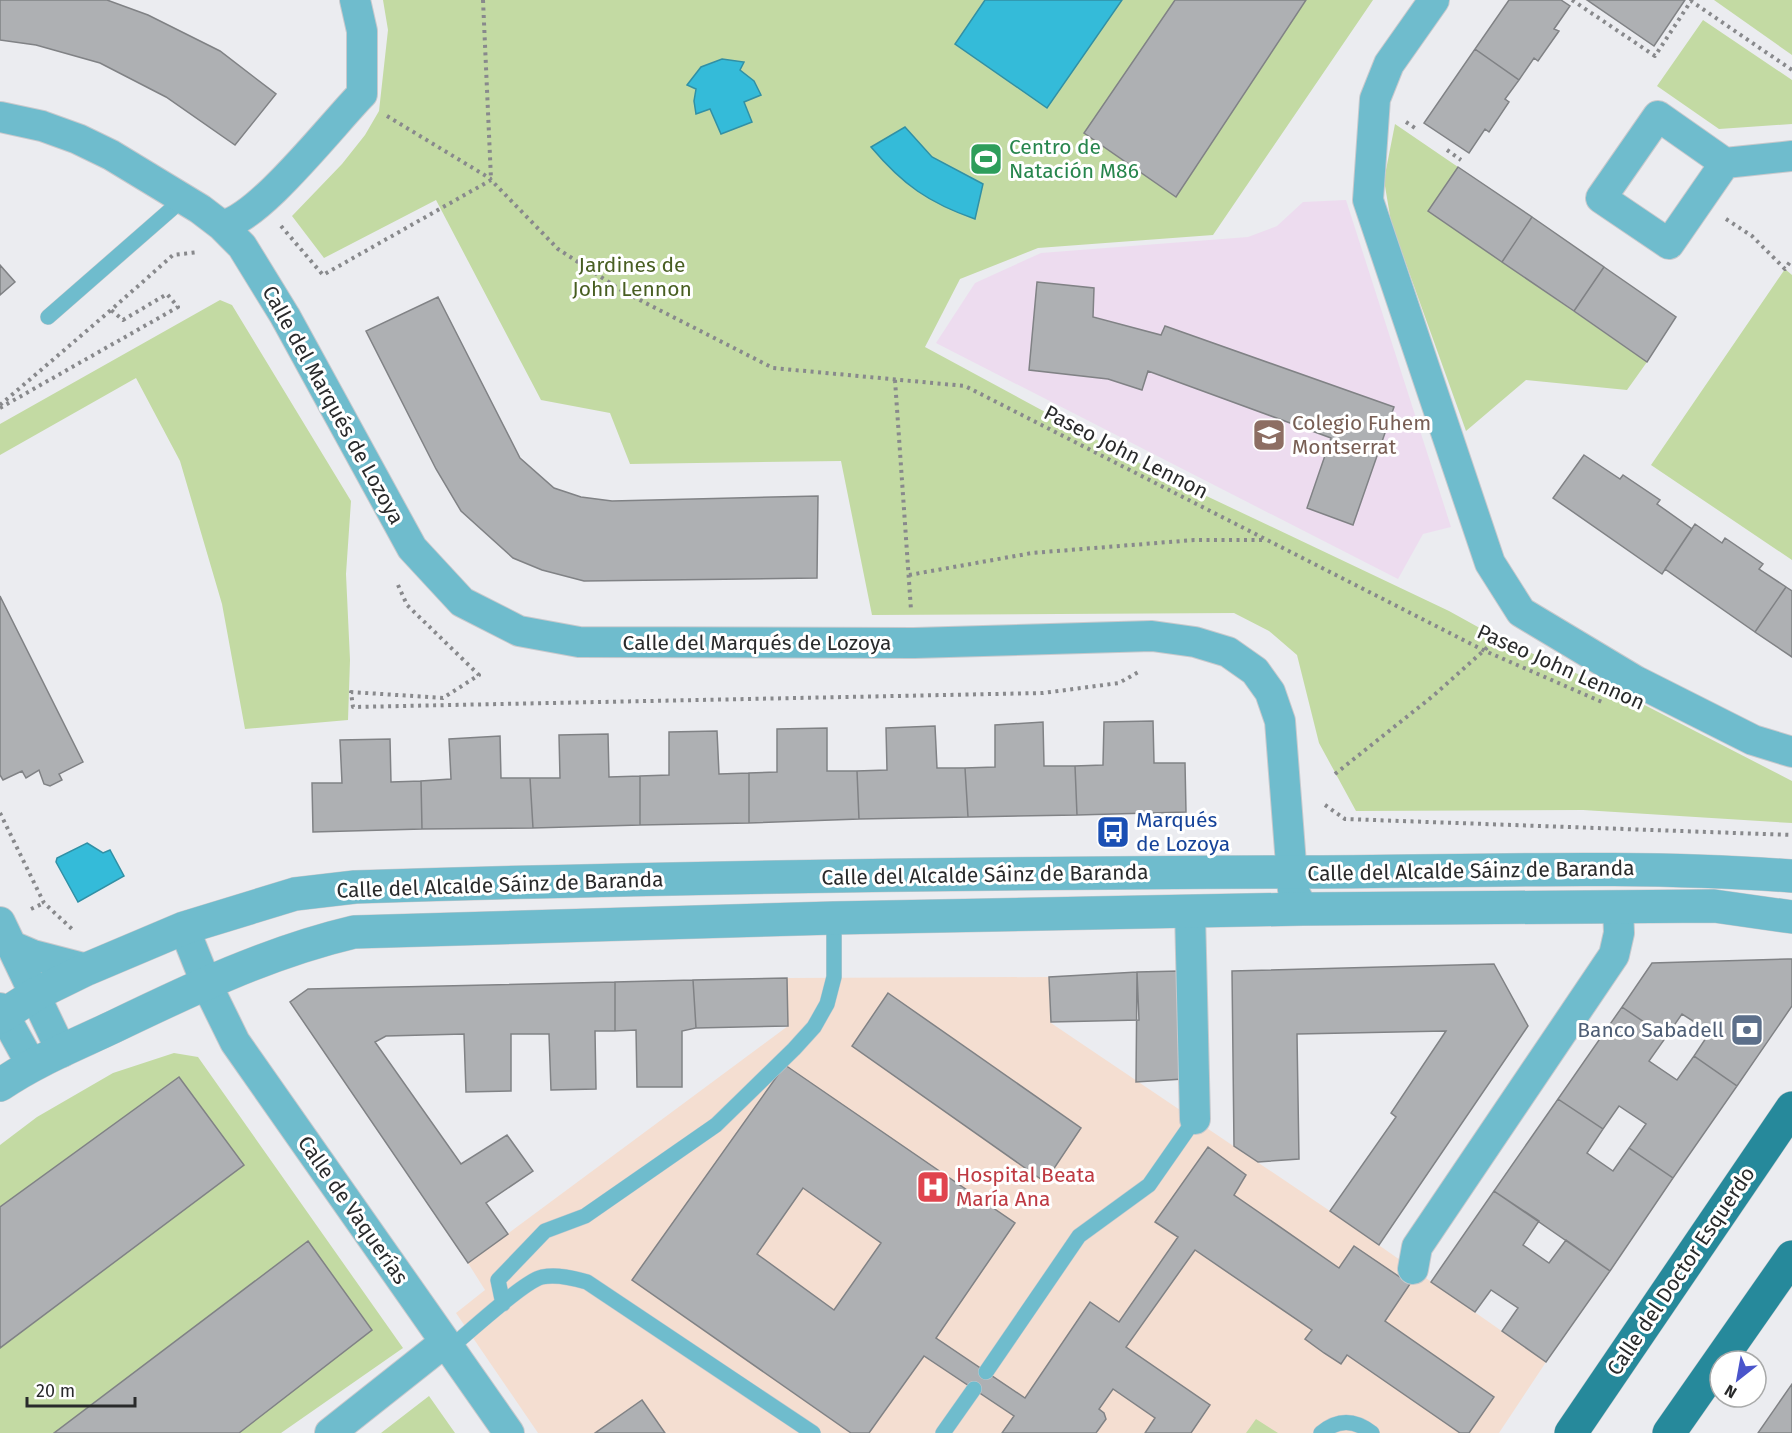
<svg xmlns="http://www.w3.org/2000/svg" width="1792" height="1433" font-family="'Fira Sans',sans-serif">
<style>
.education{fill:#eddcef}
.medical{fill:#f4ded1}
.green{fill:#c3daa3}
.water{fill:#34bbd9;stroke:#3190a5;stroke-width:1.5}
.building{fill:#aeb0b3;stroke:#808285;stroke-width:1.5;fill-rule:evenodd}
.lines{fill:none;stroke-linecap:round;stroke-linejoin:round}
.service-casing{stroke:#c8c9cd;stroke-width:16}
.minor-casing{stroke:#c8c9cd;stroke-width:32}
.tertiary-casing{stroke:#c8c9cd;stroke-width:34}
.primary-casing{stroke:#c8c9cd;stroke-width:34}
.path{stroke:#88898c;stroke-width:4;stroke-dasharray:3 4.5;stroke-linecap:butt}
.service{stroke:#6fbccd;stroke-width:15}
.minor{stroke:#6fbccd;stroke-width:30}
.tertiary{stroke:#6fbccd;stroke-width:33}
.primary{stroke:#26899b;stroke-width:33}
.labels{text-anchor:middle;dominant-baseline:central;stroke-width:6;stroke-linejoin:round;paint-order:stroke}
.leisure-label{font-size:21px;fill:#27864d;stroke:#fff;text-anchor:start}
.park-label{font-size:21px;fill:#485e22;stroke:#fff}
.street-label{font-size:21px;fill:#292a2b;stroke:#fff}
.education-label{font-size:21px;fill:#785e54;stroke:#fff;text-anchor:start}
.transit-label{font-size:21px;fill:#164399;stroke:#fff;text-anchor:start}
.service-label{font-size:21px;fill:#4e5e75;stroke:#fff;text-anchor:end}
.health-label{font-size:21px;fill:#be3a42;stroke:#fff;text-anchor:start}
</style>
<rect width="100%" height="100%" fill="#ebecf0"/>
<path class="education" d="M1346 200 1451 527 1423 534 1398 579 936 343 975 283 1041 253 1248 237 1277 226 1303 202Z"/>
<path class="medical" d="M1049 977 1051 1023 1330 1211 1546 1362 1499 1433H538L456 1313 485 1290 468 1263 788 1026 787 978Z"/>
<path class="green" d="M383 0H1373L1213 235 1038 248 960 279 925 347 1158 473 1449 611 1496 637 1629 697 1792 781V823L1583 810 1356 811 1319 743 1297 655 1269 631 1234 613 872 615 841 461 630 464 610 413 541 400 436 200 324 258 292 216 342 164 365 135 379 111 388 30Z
M1714 0H1792V55Z
M1703 20 1792 80V124L1719 129 1657 86Z
M1395 124 1458 167 1428 211 1647 362 1627 390 1526 380 1466 431 1391 222 1384 180Z
M1785 269 1792 275V560L1651 465Z
M220 300 232 305 351 501 346 574 350 660 348 720 245 729 222 604 180 461 136 378 0 455V424Z
M174 1053 198 1057 403 1348 281 1433H0V1145L37 1117 113 1073Z
M429 1396 455 1433H381Z
M1256 1419 1278 1433H1246Z"/>
<path class="water" d="M985 0H1122L1047 108 955 44Z
M722 59 744 62 740 70 754 81 761 95 744 102 752 122 721 134 710 109 696 114 694 101 696 89 687 85 701 67Z
M905 127 932 157 983 184 975 219C929 203 903 185 871 147Z
M87 843 103 853 110 850 124 876 78 902 56 862 57 858Z"/>
<path class="building" d="M0 0H107L148 15 220 51 276 94 235 145 166 97 100 63 36 45 0 40Z
M1175 0H1306L1176 197 1084 133Z
M1509 0H1561L1570 6 1554 29 1559 31 1538 61 1534 58 1519 80 1475 49Z
M1587 0H1685L1654 46Z
M1475 49 1519 80 1505 99 1509 102 1489 132 1485 129 1469 153 1424 123Z
M1458 167 1532 217 1502 262 1428 211Z
M1532 217 1604 267 1574 311 1502 262Z
M0 265 15 282 0 295Z
M1604 267 1676 317 1647 362 1574 311Z
M1037 282 1094 288 1093 317 1161 335 1165 326 1394 407 1353 525 1307 508 1331 438 1148 371 1142 390 1108 379 1029 370Z
M438 297 520 458 554 488 581 497 612 501 818 496 817 578 584 581 542 570 513 558 461 511 436 469 366 331Z
M1584 455 1620 479 1623 475 1660 500 1657 504 1692 529 1662 574 1553 498Z
M1695 524 1722 543 1725 538 1763 564 1759 569 1786 587 1755 632 1665 569Z
M1786 587 1792 591V657L1755 632Z
M0 596 83 762 59 774 62 780 50 786 44 784 39 770 26 778 22 771 3 780 0 775Z
M1153 721 1154 763H1185L1186 812 1077 815 1075 766 1103 765 1104 722Z
M1043 722 1044 766H1075L1077 815 968 817 965 768 995 767V725Z
M935 726 937 768H965L968 817 859 819 857 771 887 770 886 728Z
M827 728V771H857L859 819 749 823V773L777 772V729Z
M717 731 719 774 749 773V823L640 825V776L669 775V732Z
M608 734 609 777 640 776V825L533 828 530 778H560L559 735Z
M500 736 501 778H530L533 828 422 829 421 781 451 779 449 739Z
M390 739 391 782 421 781 422 829 313 832 312 783H342L340 740Z
M1788 959H1792V1006L1737 1086 1694 1056 1710 1032 1682 1014 1666 1037 1622 1007 1652 963Z
M1494 964 1528 1026 1379 1245 1330 1211 1396 1117 1391 1113 1446 1031 1297 1034 1299 1159 1258 1162 1234 1146 1232 971Z
M1180 971 1183 1079 1136 1082 1137 972Z
M1137 972 1139 1020 1051 1022 1049 977Z
M787 978 788 1026 696 1028 693 980Z
M693 980 696 1028 682 1031V1087H637L636 1030 615 1031V982Z
M615 982V1031H595L596 1089 551 1090 549 1034H511V1091L466 1092 464 1034 386 1036 375 1042 461 1164 507 1135 533 1171 486 1203 508 1234 468 1263 290 1002 308 989Z
M888 993 1081 1128 1045 1182 852 1046Z
M1622 1007 1666 1037 1649 1061 1677 1080 1694 1056 1737 1086 1673 1178 1629 1148 1646 1124 1619 1106 1603 1129 1558 1099Z
M785 1065 1015 1223 936 1338 1025 1398 1090 1302 1119 1322 1178 1237 1155 1222 1208 1147 1246 1175 1234 1195 1339 1268 1354 1246 1410 1284 1385 1321 1494 1397 1469 1433H1460L1347 1355 1341 1364 1324 1353 1305 1339 1312 1330 1195 1250 1126 1347 1210 1405 1191 1433H1145L1155 1418 1113 1389 1099 1409 1104 1413 1106 1419 1096 1433H1002L1014 1416 924 1356 869 1433H851L632 1280ZM803 1188 881 1243 834 1310 757 1254Z
M179 1077 244 1165 0 1348V1207Z
M1558 1099 1603 1129 1587 1153 1613 1171 1629 1148 1673 1178 1610 1271 1494 1191Z
M1494 1191 1539 1221 1523 1245 1549 1263 1566 1240 1610 1271 1546 1362 1502 1331 1518 1308 1491 1290 1475 1312 1431 1282Z
M308 1241 372 1330 239 1433H54Z
M1792 1384V1433H1758Z
M642 1400 665 1433H595Z"/>
<g class="lines">
<g class="service-casing">
<path id="service" d="M48 317 183 199
M503 1304 498 1280 545 1231 585 1216 716 1125 794 1049 814 1027 827 1004 834 977V918
M450 1348C467 1334 524 1281 542 1277 557 1274 573 1278 587 1282L813 1433
M986 1372 1079 1236 1149 1185 1195 1119
M943 1433 974 1389
M1321 1433C1338 1419 1354 1419 1372 1433"/>
</g>
<g class="minor-casing">
<path id="minor" d="M1434 0 1389 64 1375 99 1368 200 1490 563 1521 612 1636 681 1753 740 1792 752
M0 117 42 126 78 139 111 155 200 209 221 225 242 246 285 316 412 548 462 602 519 631 579 642 914 643 1152 636 1195 642 1228 652 1255 671 1270 692 1280 721 1293 890 1303 909
M1725 163 1669 244 1601 198 1658 116 1725 163 1792 156
M221 225C255 224 335 121 362 94V31L355 0
M1190 912 1195 1119
M0 922 62 1052
M184 928 206 983 235 1042 509 1433
M12 946 33 955 87 969
M0 1008 32 1066
M1413 1269 1417 1247 1614 955 1619 933 1618 907
M330 1433 445 1342"/>
</g>
<g class="tertiary-casing">
<path id="tertiary" d="M0 1017 36 994 87 969 184 928 295 894 355 887C668 877 981 873 1294 872 1460 872 1626 864 1792 876
M0 1085C35 1061 75 1045 113 1027 192 989 269 952 354 932L834 918 1303 909 1714 906 1792 917"/>
</g>
<g class="primary-casing">
<path id="primary" d="M1571 1433 1792 1108
M1669 1433 1792 1257"/>
</g>
<path class="path" d="M483 0 491 179
M1572 0 1655 56 1691 1 1792 70
M387 116 491 179
M1406 122 1415 128
M1447 150 1461 160
M1726 219 1752 236 1785 269 1792 259
M281 226 323 275 491 180 558 249 624 292 773 368 965 386 1485 651 1602 702
M895 380 911 610
M0 405 111 310
M0 408 178 307 167 294 123 320 111 310 173 255 199 252
M909 575 1032 553 1194 540H1263
M398 585 407 605 479 675 443 698 351 692 353 707 1043 693 1119 683 1140 671
M1335 774 1433 696 1500 636
M1325 805 1345 819 1792 835
M0 813 44 903 72 929
M31 909 44 903"/>
<use href="#service" class="service"/>
<use href="#minor" class="minor"/>
<use href="#tertiary" class="tertiary"/>
<use href="#primary" class="primary"/>
</g>
<defs>
<g id="stadium-square" transform="scale(1.725)"><rect x="-9" y="-9" width="18" height="18" rx="4" fill="#2e9e5b" stroke="#fff"/><path d="M0-5a6.5 5 0 1 0 0 10a6.5 5 0 1 0 0-10ZM-3.5-1.8h7v3.6h-7Z" fill="#fff"/></g>
<g id="school-square" transform="scale(1.725)"><rect x="-9" y="-9" width="18" height="18" rx="4" fill="#8d6e63" stroke="#fff"/><path d="M0-5L7-2L0 1L-7-2ZM-4 1L0 2.5L4 1V4Q0 6-4 4Z" fill="#fff"/></g>
<g id="bus-square" transform="scale(1.725)"><rect x="-9" y="-9" width="18" height="18" rx="4" fill="#1a4fb4" stroke="#fff"/><path d="M-5-6H5V4H4V6H2V4H-2V6H-4V4H-5ZM-3.5-4V0h7V-4ZM-3.5 1.2v1.5H-2V1.2ZM2 1.2v1.5H3.5V1.2Z" fill="#fff"/></g>
<g id="bank-square" transform="scale(1.725)"><rect x="-9" y="-9" width="18" height="18" rx="4" fill="#5c6f8a" stroke="#fff"/><path d="M-6-4H6V4H-6ZM0-2.3a2.3 2.3 0 1 0 0 4.6a2.3 2.3 0 1 0 0-4.6Z" fill="#fff"/></g>
<g id="hospital-square" transform="scale(1.725)"><rect x="-9" y="-9" width="18" height="18" rx="4" fill="#e0444e" stroke="#fff"/><path d="M-5-5h3v3.5h4V-5h3V5h-3V1.5h-4V5h-3Z" fill="#fff"/></g>
</defs>
<g fill-rule="evenodd">
<use href="#stadium-square" x="986" y="159"/>
<use href="#school-square" x="1269" y="435"/>
<use href="#bus-square" x="1113" y="832"/>
<use href="#bank-square" x="1747" y="1030"/>
<use href="#hospital-square" x="933" y="1187"/>
</g>
<g class="labels">
<g class="leisure-label">
<text x="1009" y="147">Centro de<tspan x="1009" dy="24">Natación M86</tspan></text>
</g>
<g class="park-label">
<text x="632" y="265">Jardines de<tspan x="632" dy="24">John Lennon</tspan></text>
</g>
<g class="street-label">
<text transform="translate(333 405) rotate(61)">Calle del Marqués de Lozoya</text>
<text transform="translate(1126 452) rotate(27)">Paseo John Lennon</text>
<text x="757" y="643">Calle del Marqués de Lozoya</text>
<text transform="translate(1561 667) rotate(24)">Paseo John Lennon</text>
<text transform="translate(1471 871) rotate(-1)">Calle del Alcalde Sáinz de Baranda</text>
<text transform="translate(985 875) rotate(-1)">Calle del Alcalde Sáinz de Baranda</text>
<text transform="translate(500 885) rotate(-2)">Calle del Alcalde Sáinz de Baranda</text>
<text transform="translate(353 1210) rotate(55)">Calle de Vaquerías</text>
<text transform="translate(1681 1271) rotate(-56)">Calle del Doctor Esquerdo</text>
</g>
<g class="education-label">
<text x="1292" y="423">Colegio Fuhem<tspan x="1292" dy="24">Montserrat</tspan></text>
</g>
<g class="transit-label">
<text x="1136" y="820">Marqués<tspan x="1136" dy="24">de Lozoya</tspan></text>
</g>
<g class="service-label">
<text x="1724" y="1030">Banco Sabadell</text>
</g>
<g class="health-label">
<text x="956" y="1175">Hospital Beata<tspan x="956" dy="24">María Ana</tspan></text>
</g>
</g>
<g transform="translate(1738 1379) rotate(211)"><circle r="28" fill="#ffffff" stroke="#a9aaaa" stroke-width="1.5"/>
<path d="M0-4.5L10 22L0 15L-10 22Z" fill="#4a55cb"/>
<text y="-9" font-size="16" font-weight="bold" text-anchor="middle" fill="#292a2b">N</text>
</g>
<path d="M27 1397v9h108v-9" fill="none" stroke="#292a2b" stroke-width="3"/>
<text x="36" y="1397" font-size="18" fill="#292a2b" stroke="#ffffff" stroke-width="4.5" paint-order="stroke">20 m</text>
</svg>
